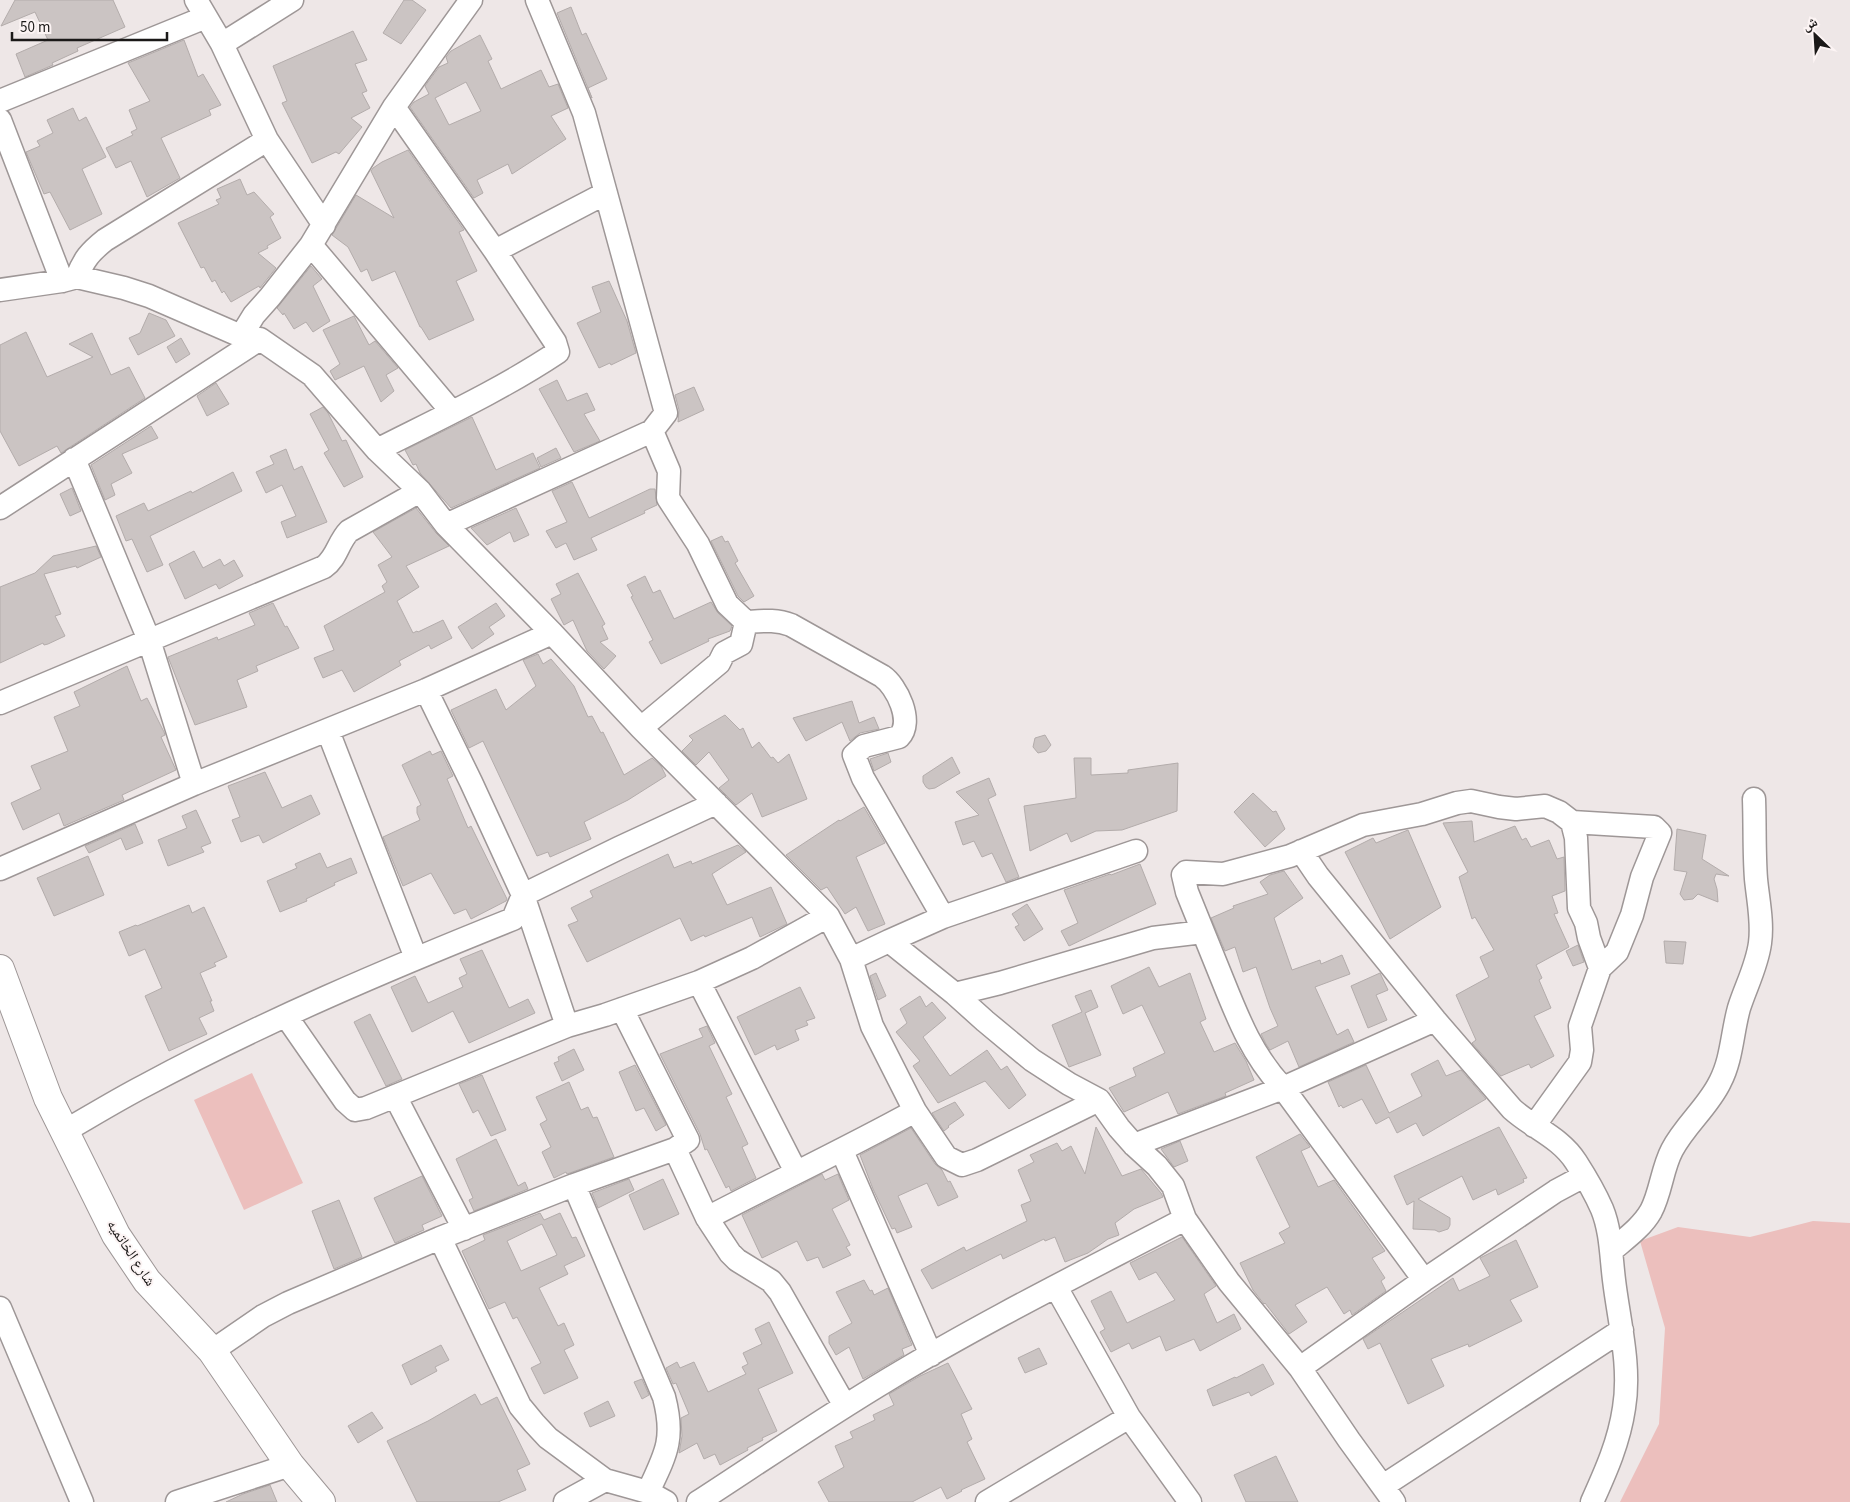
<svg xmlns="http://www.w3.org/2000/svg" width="1850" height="1502" font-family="'Source Sans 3','Noto Naskh Arabic',sans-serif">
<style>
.green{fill:#ecbfbd}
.building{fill:#cbc4c3;stroke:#b3acab;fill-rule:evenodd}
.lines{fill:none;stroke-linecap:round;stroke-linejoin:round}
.minor-casing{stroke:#9e9797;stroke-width:25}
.tertiary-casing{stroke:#9e9797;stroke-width:30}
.minor{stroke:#fff;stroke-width:22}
.tertiary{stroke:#fff;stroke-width:28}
.labels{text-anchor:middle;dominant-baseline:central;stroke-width:4;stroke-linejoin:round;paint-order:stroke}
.street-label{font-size:15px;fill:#1b1918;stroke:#fcf4f4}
</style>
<rect width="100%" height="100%" fill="#eee7e7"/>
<path class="green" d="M252 1073 303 1183 244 1210 194 1100Z
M1813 1221 1850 1223V1502H1620L1659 1424 1665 1328 1640 1241 1678 1227 1750 1237Z"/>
<path class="building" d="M15 0H113L125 27 77 48 78 51 52 63 53 65 25 77 16 54 48 40 35 12 1 26Z
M404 0H412L426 10 401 44 383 33Z
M571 7 582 35 586 33 607 79 588 88 592 98 557 13Z
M353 31 367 60 355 64 367 91 362 93 370 108 351 118 362 127 339 154 336 152 312 163 282 103 287 101 273 66Z
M480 35 492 59 488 61 501 89 541 70 549 87 558 84 568 108 551 116 566 139 512 174 508 164 477 180 483 193 474 198 410 107 414 102 429 94 425 86 439 67 448 63 446 57 451 51ZM466 82 481 111 449 125 435 98Z
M184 40 198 77 203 74 221 105 209 110 211 115 161 138 180 178 147 197 131 161 116 168 106 148 133 135 131 132 137 129 129 110 150 101 128 63Z
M73 108 79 121 86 117 106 157 82 169 102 214 70 230 50 192 44 194 26 152 40 146 37 141 53 133 47 120Z
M408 150 464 230 459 232 477 271 456 281 474 320 429 340 421 327H420L395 271 372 281 367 269 361 272 348 247 332 235 356 195 394 218 371 171 373 168 382 162Z
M240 179 247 195 254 192 274 214 270 217 281 238 267 246 268 248 258 253 276 268 260 288 259 286 231 302 224 291 222 293 215 280 212 282 204 267 201 268 178 223 219 204 216 200 221 198 217 189Z
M311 266 322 279 313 286 330 321 313 332 306 322 294 329 284 313 283 315 277 308Z
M609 281 627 321 636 353 611 365 610 363 599 368 577 323 601 312 592 287Z
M149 313 166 320 175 336 138 355 129 338 140 333Z
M354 316 369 345 375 341 398 368 386 375 394 391 381 402 364 366 335 380 330 371 340 364 323 330Z
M26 332 47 377 93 357 69 344 92 333 111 375 129 367 145 398 61 453 57 446 19 466 0 431V345Z
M181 338 190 354 176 363 167 347Z
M557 380 567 401 587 393 595 410 584 414 600 441 574 452 539 389Z
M216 383 229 404 207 416 197 396Z
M694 387 704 410 678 422 679 410 675 395Z
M323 407 328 413 342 441 346 440 363 477 344 487 324 453 329 450 310 414Z
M472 417 496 470 533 453 540 468 451 508 420 473 416 464 413 465 405 450Z
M151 426 158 438 122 454 132 473 111 484 115 495 105 500 91 465Z
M556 448 561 458 541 467 537 458Z
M286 449 294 470 302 466 327 522 287 538 281 522 296 516 282 485 266 493 256 472 274 464 270 456Z
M233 472 242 491 150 536 163 565 147 572 132 539 126 541 116 516 144 503 148 511 191 491 192 493Z
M572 482 589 518 650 489H655L657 505 644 511 645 513 591 538 597 550 574 560 566 543 556 548 546 531 567 522 552 491Z
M72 488 81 511 70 516 60 494Z
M416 508 436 533 449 546 406 566 419 587 397 601 413 633 417 631 418 632 443 620 452 638 431 649 429 645 399 661 401 665 354 692 342 670 323 678 314 658 334 650 324 626 385 592 382 586 387 582 378 565 392 557 373 532Z
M516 508 529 535 514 542 510 532 487 545 471 528Z
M722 536 725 542 728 541 738 561 735 563 754 596 744 602 738 596 711 541Z
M96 546 101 557 77 568 76 566 44 574 61 614 55 616 65 636 48 644 44 645 43 643 0 663V587L35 573 53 556Z
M194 551 203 568 220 559 224 566 234 560 243 576 219 589 216 584 185 599 169 564Z
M578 573 605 624 602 626 608 639 600 642 616 656 604 669 587 651 573 620 564 625 551 599 561 594 556 584Z
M645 576 653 593 660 590 674 619 711 602 718 613 732 626 730 631 708 639 709 641 661 664 649 642 653 640 631 597 633 596 627 585Z
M273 603 285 627 287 626 299 648 256 666 258 671 237 680 247 707 195 725 168 657 217 637 218 640 255 625 249 613Z
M496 603 505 616 489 627 494 634 472 649 458 627Z
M538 654 543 664 551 659 574 686 588 717 592 716 601 733 603 732 624 775 652 758 661 766 666 776 628 800 584 822 591 839 550 857 548 852 537 856 483 741 469 748 451 710 496 689 506 710 536 686 523 660Z
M127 666 141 701 147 698 164 732 165 735 161 737 176 770 122 795 124 800 64 826 59 813 23 830 11 803 41 789 31 766 68 751 54 717 80 706 74 692Z
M852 701 859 723 874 717 879 729 860 733 850 741 842 722 806 741 793 718Z
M725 715 740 730 743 728 752 748 759 742 771 758 773 757 778 763 789 754 807 799 762 817 752 793 736 805 719 788 729 780 709 752 696 765 682 751 693 740 689 736Z
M1045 735 1051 745 1046 751 1038 753 1033 747 1035 738Z
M430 751 432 755 441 751 453 776 447 779 468 828 471 826 507 899 506 901 471 919 466 909 454 914 431 873 403 886 383 837 420 820 417 813V807L421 805 402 765Z
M888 753 891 762 874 771 870 759Z
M952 757 960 773 935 788 929 789 926 787 923 782V776Z
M1074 758H1091V775L1128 773V770L1178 763 1177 811 1122 830 1096 831 1071 842 1067 833 1030 851 1024 806 1076 798Z
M265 772 282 808 311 795 320 814 263 843 259 835 241 842 232 820 240 817 228 786Z
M989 778 996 795 988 799 1019 877 1006 882 992 853 982 857 974 841 963 845 955 822 979 815 956 792Z
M1253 793 1273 812 1276 811 1285 829 1265 847 1234 812Z
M864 807 885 843 856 857 885 924 868 931 856 907 845 914 827 887 821 890 786 855 839 820 840 821Z
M196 810 211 843 201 847 204 852 168 866 158 840 187 828 182 816Z
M1472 821 1474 842 1515 826 1522 840 1526 838 1531 847 1549 840 1557 859 1564 857 1565 891 1552 896 1558 913 1554 914 1569 947 1536 965 1542 978 1539 980 1551 1008 1534 1016 1554 1056 1531 1068 1529 1064 1501 1076 1472 1043 1476 1040 1456 995 1489 977 1480 957 1494 950 1475 917 1472 919 1459 877 1468 872 1443 823Z
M135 824 143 843 126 850 121 838 89 853 85 846Z
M1677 829 1706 835 1702 859 1729 876 1716 874 1714 879 1717 889 1718 902 1698 894 1693 899 1684 900 1680 894 1687 872 1674 870Z
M1408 830 1441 907 1390 939 1345 852 1373 838 1376 843Z
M738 845 746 852 712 874 727 905 771 887 787 924 760 937 752 917 705 937 704 935 691 941 680 918 587 962 568 925 578 921 571 908 593 897 590 891 668 854 674 868 691 861 692 864Z
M320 853 327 868 351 858 357 873 334 883 335 885 306 899 307 901 280 912 267 881 297 868 295 864Z
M88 856 104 895 54 916 37 878Z
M1140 864 1156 904 1069 946 1061 931 1078 923 1064 890 1110 874 1111 875Z
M1284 871 1303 898 1274 918 1292 970 1320 960 1321 964 1342 955 1350 974 1315 987 1337 1035 1348 1029 1354 1042 1299 1067 1288 1041 1270 1050 1266 1044 1261 1034 1278 1026 1270 1008 1256 967 1243 972 1235 947 1225 951 1211 918 1234 908 1233 906 1268 894 1260 882 1270 875Z
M1027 904 1043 929 1024 941 1015 927 1019 925 1012 914Z
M189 905 192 913 204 907 227 957 214 963 216 966 200 973 212 1001H210L214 1011 199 1018 207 1034 169 1051 145 996 162 988 145 949 129 956 119 932 136 925 137 926Z
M1664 941 1686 942 1683 964 1666 963Z
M1578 945 1584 962 1573 966 1566 951Z
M482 950 509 1008 528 999 535 1013 469 1043 453 1011 412 1032 391 987 415 976 428 1003 463 987 459 978 467 974 460 959Z
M1149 967 1159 987 1190 973 1206 1019 1200 1022 1214 1052 1235 1043 1246 1061 1254 1080 1225 1093 1226 1096 1178 1114 1168 1092 1124 1112 1109 1088 1136 1076 1133 1068 1165 1053 1142 1005 1123 1014 1111 986Z
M876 973 886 996 878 1000 870 976Z
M1380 973 1388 990 1376 995 1387 1020 1368 1028 1351 986Z
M800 987 815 1018 806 1021 808 1025 795 1030 799 1040 777 1050 775 1045 755 1055 737 1017Z
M1091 990 1098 1007 1085 1013 1101 1055 1069 1067 1052 1025 1082 1012 1075 996Z
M920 996 926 1007 932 1002 946 1018 923 1037 950 1076 987 1050 1001 1070 1007 1066 1026 1095 1009 1109 985 1081 938 1103 913 1066 920 1061 896 1032 907 1023 900 1009Z
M370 1014 402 1079 386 1086 354 1022Z
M707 1026 715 1043 709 1046 732 1094 726 1097 748 1144 742 1147 756 1178 731 1191 729 1186 726 1188 707 1149 705 1150 700 1134 660 1054 703 1037 699 1029Z
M574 1049 584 1070 562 1081 554 1063 559 1061 558 1057Z
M1438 1060 1446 1076 1461 1070 1486 1099 1423 1136 1416 1123 1397 1133 1389 1117 1376 1124 1362 1099 1343 1108 1341 1105 1339 1107 1328 1082 1366 1065 1389 1113 1422 1096 1411 1074Z
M635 1065 666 1125 656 1131 644 1108 636 1111 619 1072Z
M482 1075 506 1130 491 1136 478 1110 473 1113 459 1084Z
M569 1082 581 1110 588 1107 593 1118 597 1117 614 1157 567 1174 566 1172 554 1178 542 1152 551 1147 540 1124 547 1120 536 1097Z
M955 1102 964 1115 948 1126 949 1127 944 1131 932 1113Z
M1096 1127 1122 1176 1141 1169 1161 1193 1163 1197 1134 1209 1115 1223 1119 1235 1108 1239 1088 1253 1065 1262 1055 1237 1045 1241 1044 1239 1003 1259 1001 1254 932 1289 921 1270 964 1247 966 1251 1027 1221 1021 1205 1031 1201 1018 1170 1034 1162 1030 1155 1057 1143 1062 1151 1071 1146 1085 1174Z
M1499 1127 1527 1178 1523 1179 1524 1182 1498 1195 1496 1189 1473 1200 1462 1176 1418 1199 1450 1218V1225L1448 1229 1439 1232 1435 1230 1413 1229 1414 1201 1407 1205 1394 1176Z
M911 1128 935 1164 942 1170 948 1182 950 1181 958 1197 938 1206 927 1183 898 1196 912 1227 897 1233 895 1228 892 1229 873 1189 860 1155Z
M1300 1134 1310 1147 1301 1151 1318 1187 1334 1180 1385 1251 1372 1258 1385 1278 1381 1281 1386 1291 1352 1315 1350 1310 1344 1314 1327 1287 1295 1305 1307 1322 1289 1334 1265 1303 1264 1304 1253 1290 1240 1263 1285 1243 1279 1233 1290 1227 1256 1157Z
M496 1139 518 1186 525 1182 528 1189 474 1211 469 1200 473 1198 456 1159Z
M1180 1141 1188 1161 1174 1167 1161 1149Z
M822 1174 825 1180 838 1174 849 1200 832 1209 850 1245 846 1247 851 1255 823 1268 818 1257 807 1261 797 1241 762 1258 742 1215Z
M422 1176 442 1216 422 1225 424 1230 395 1243 374 1198Z
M629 1179 634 1190 598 1208 592 1193Z
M663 1179 679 1214 644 1230 629 1195Z
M339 1200 362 1257 334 1269 312 1211Z
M540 1213 544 1220 560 1213 572 1238 576 1237 585 1256 564 1266 568 1274 539 1288 558 1326 564 1323 574 1345 564 1350 578 1378 544 1394 531 1368 541 1363 517 1317 513 1319 505 1302 489 1309 462 1251 485 1240 483 1235ZM542 1224 557 1255 521 1271 507 1241Z
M1182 1237 1216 1286 1204 1294 1217 1323 1234 1314 1241 1329 1200 1351 1194 1339 1166 1351 1160 1336 1132 1349 1129 1343 1111 1352 1100 1332 1105 1329 1091 1301 1111 1291 1127 1323 1175 1300 1156 1272 1139 1280 1130 1263Z
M1516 1240 1538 1287 1510 1300 1522 1321 1469 1347 1468 1344 1431 1359 1444 1386 1408 1404 1380 1343 1368 1349 1363 1339 1453 1278 1459 1291 1490 1276 1480 1258Z
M864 1280 870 1291 872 1290 874 1295 888 1288 912 1345 902 1349 904 1355 863 1379 849 1347 836 1355 829 1343V1336L852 1323 836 1292Z
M769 1322 793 1373 758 1389 777 1431 762 1438 763 1440 747 1448 748 1450 720 1465 715 1454 704 1459 697 1443 679 1453 682 1436 681 1418 689 1414 676 1383 673 1384 666 1368 677 1362 680 1368 694 1362 708 1392 746 1374 742 1367 748 1364 743 1353 762 1344 755 1329Z
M441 1345 449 1360 435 1367 437 1371 411 1385 402 1365Z
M1039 1348 1047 1364 1025 1373 1018 1358Z
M948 1363 972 1409 961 1414 972 1439 967 1442 985 1479 961 1490 962 1491 947 1499 941 1487 912 1502H829L818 1482 844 1467 835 1446 853 1438 850 1432 875 1420 873 1415 894 1405 889 1394 920 1376Z
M1263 1364 1274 1384 1251 1396 1249 1392 1213 1406 1207 1390 1235 1377 1236 1378Z
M642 1379 649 1395 642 1399 634 1382Z
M475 1394 481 1405 497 1397 530 1464 517 1470 526 1490 498 1502H417L387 1441 428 1421Z
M608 1401 615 1416 590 1427 584 1413Z
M372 1412 383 1428 358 1443 348 1426Z
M1276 1456 1298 1502H1246L1234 1475Z
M270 1485 277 1502H226L243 1494Z"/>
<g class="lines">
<g class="minor-casing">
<path id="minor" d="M196 0 222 44 267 140 324 225
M537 0 584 113 666 413 652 431 669 471 668 498 698 544 727 604 746 622C762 621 776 619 791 625L882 676C897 686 914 722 899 737L864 746 854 755 863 778 943 917
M222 44 292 0
M0 101 206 17
M0 120 62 281
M311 245 452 412
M495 251 606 193
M77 277C84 259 90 252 105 240L267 140
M0 290 62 281 77 277 124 288 149 296 241 336 260 339 312 375 377 450 420 491 446 525 552 633 641 728 828 916 851 959 889 941 955 994 985 1021 1032 1060 1069 1084 1099 1100 1119 1128 1134 1145 1157 1166 1173 1186 1185 1219 1229 1282 1300 1368 1349 1440 1394 1502
M241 336 254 315 270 297 311 245 394 107 471 0
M377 450C438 419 501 390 558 352L555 342 495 251 394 107
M74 459 149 640 194 784
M0 508 260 339
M446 525 652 431
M426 690 471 782 523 895 567 1026
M0 703 324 567C337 558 338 542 349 531L420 491
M641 728 719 663 724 653 741 644 746 622
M328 731 416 958
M1572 822 1654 827 1660 833 1642 877 1632 915 1617 952 1600 968
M1301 851 1318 876 1435 1020 1512 1109C1533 1128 1560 1137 1576 1162 1585 1176 1595 1193 1602 1209 1611 1231 1611 1256 1614 1280 1619 1322 1631 1366 1624 1408 1619 1442 1606 1471 1592 1502
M0 869 194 784 426 690 552 633
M889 941 943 917 1136 851
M851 959 872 1026 915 1111 946 1157 962 1165 977 1160 1099 1100
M699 982 796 1172
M955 994 1000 983 1153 938 1203 932
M286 1016 345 1101 355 1110 366 1108 567 1026 605 1015 699 982 752 958 828 916
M395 1096 464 1229
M65 1131C91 1116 117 1100 144 1086 263 1022 388 969 513 919L523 895 619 848 716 803
M1134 1145 1283 1088 1435 1020
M675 1149 707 1218 730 1253 737 1260 771 1281 780 1292 845 1406
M842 1151 931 1355
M574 1185 664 1397C675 1439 666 1454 648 1492
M707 1218C776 1182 846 1149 915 1111
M440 1238 520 1406 534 1423 548 1438 605 1480 648 1492 666 1502
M1611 1251C1625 1239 1642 1227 1651 1211 1661 1192 1662 1169 1672 1150 1685 1125 1708 1107 1720 1082 1732 1059 1732 1033 1739 1008 1746 986 1757 966 1760 943 1763 922 1758 900 1756 879 1754 852 1755 826 1754 799
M1424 1280 1283 1088C1253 1056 1239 1021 1223 981 1211 951 1199 922 1187 892L1183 875 1186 872 1223 874 1290 856 1363 825 1422 814 1457 803 1471 801 1499 807 1516 809 1545 806 1559 812 1572 822 1576 838 1579 908 1586 923 1589 938 1600 968 1580 1026 1582 1050 1580 1062 1534 1126
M1056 1287 1129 1417 1190 1502
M0 1308 82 1502
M212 1351 263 1316 288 1303 440 1238 574 1185 675 1149 688 1140 622 1009
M1300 1368 1424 1280 1556 1191 1584 1176
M1383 1486 1622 1330
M177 1502 290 1465
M565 1502 605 1480
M698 1502C761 1461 824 1418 889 1379 985 1321 1086 1271 1185 1219
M987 1502 1129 1417"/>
</g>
<g class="tertiary-casing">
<path id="tertiary" d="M0 969 48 1098 116 1235 147 1281 212 1351 290 1465 321 1502"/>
</g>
<use href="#minor" class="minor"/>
<use href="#tertiary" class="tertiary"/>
</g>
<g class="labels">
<g class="street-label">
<text transform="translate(131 1253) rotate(57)">شارع الخاتميه</text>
</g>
</g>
<g transform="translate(1815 35) rotate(335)" stroke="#fcf4f4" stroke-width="4" paint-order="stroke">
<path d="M0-4L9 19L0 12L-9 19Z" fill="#1b1918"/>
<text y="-8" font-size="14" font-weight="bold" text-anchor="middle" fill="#1b1918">ش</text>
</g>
<path d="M12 32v8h155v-8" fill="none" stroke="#1b1918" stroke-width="2.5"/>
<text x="20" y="32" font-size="15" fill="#1b1918" stroke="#fcf4f4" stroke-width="4" paint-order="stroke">50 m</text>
</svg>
